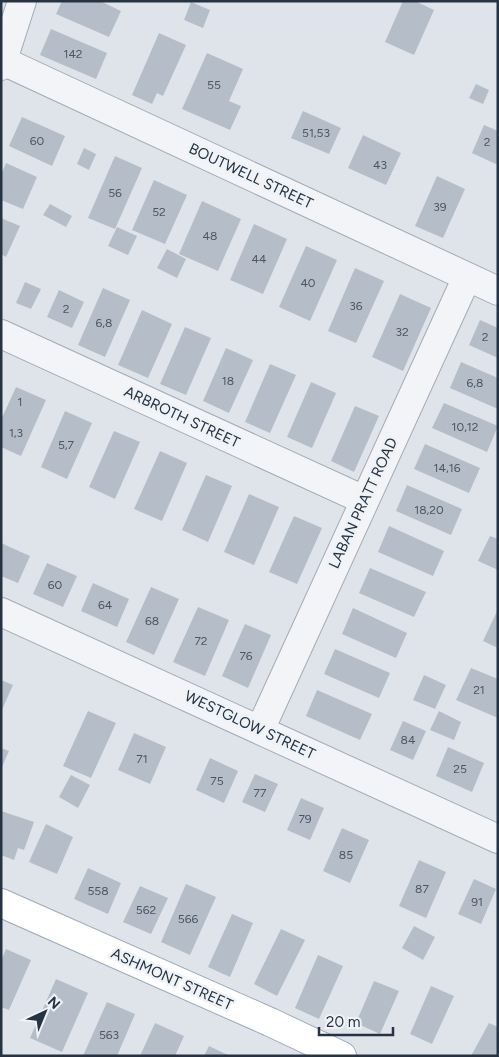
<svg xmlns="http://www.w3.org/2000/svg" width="499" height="1057" font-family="Figtree,sans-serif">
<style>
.building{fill:#b5bec8}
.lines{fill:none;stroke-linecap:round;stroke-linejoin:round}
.minor-casing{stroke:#a3abb5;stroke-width:30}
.major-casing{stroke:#9caab7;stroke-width:30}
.minor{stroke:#f2f4f7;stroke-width:28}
.major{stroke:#fff;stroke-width:28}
.labels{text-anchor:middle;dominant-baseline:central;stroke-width:5;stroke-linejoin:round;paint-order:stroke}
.number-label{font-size:12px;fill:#4a5664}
.street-label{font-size:15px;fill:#263343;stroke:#eef3f7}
</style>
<rect width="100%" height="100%" fill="#dee4ea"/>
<path class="building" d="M62 1H100L121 11 109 37 56 14Z
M403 1H415L434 10 414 55 385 42Z
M191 2 210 10 203 28 184 20Z
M51 29 107 53 96 79 40 55Z
M159 33 186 45 163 96 157 93 152 104 132 95Z
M207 53 243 69 229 101 241 106 230 130 182 109Z
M476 84 489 90 483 104 469 98Z
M303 111 341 128 329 154 291 138Z
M22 117 65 136 52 166 9 146Z
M484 125 498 131V165L472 153Z
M363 135 401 153 386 185 348 168Z
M84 148 96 154 89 170 77 164Z
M115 156 142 168 115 229 88 218Z
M6 163 37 177 23 209 1 200V175Z
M437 176 465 189 443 238 415 226Z
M154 180 187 195 165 244 132 230Z
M202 201 241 219 218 271 179 254Z
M50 204 72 216 66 227 43 215Z
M1 218 20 226 6 257 1 254Z
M254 224 287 239 263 294 230 280Z
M117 227 137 236 128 255 108 246Z
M306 246 337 260 310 321 279 307Z
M167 249 186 259 177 278 157 268Z
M355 268 384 281 356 343 328 331Z
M25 282 41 289 31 309 16 303Z
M103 288 130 300 105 357 78 345Z
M59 290 84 302 72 328 47 317Z
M400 294 431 308 403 371 372 357Z
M142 310 172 324 148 378 118 365Z
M480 320 498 328V358L469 345Z
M185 327 211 338 186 395 160 384Z
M226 348 253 360 229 413 203 401Z
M461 362 498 378V409L450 388Z
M270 364 296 375 270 433 245 422Z
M311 382 336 393 312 448 287 437Z
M16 387 46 400 21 456 1 447V420Z
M444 403 498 426 487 452 432 428Z
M355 406 379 416 354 472 331 461Z
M65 411 92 423 67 479 41 467Z
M114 431 140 442 115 499 89 487Z
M425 444 480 468 469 493 414 469Z
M160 451 187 463 162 521 134 509Z
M206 475 232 486 208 542 182 530Z
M407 485 462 509 451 535 396 511Z
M249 494 279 507 254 565 224 552Z
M294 516 322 528 297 584 269 572Z
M389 526 444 551 433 576 378 552Z
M490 536 498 539V570L478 561Z
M1 543 30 556 18 583 1 576Z
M47 563 77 576 63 607 33 594Z
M370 568 426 592 414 617 359 593Z
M93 583 129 599 117 627 81 611Z
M151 587 179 599 154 655 126 642Z
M198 607 229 620 205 676 173 662Z
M353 608 407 633 396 658 342 634Z
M498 609V648L483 641Z
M245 624 271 635 248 688 222 676Z
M335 649 390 673 379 698 324 674Z
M471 668 498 679V718L456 700Z
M424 675 446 685 435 709 413 700Z
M1 680 13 685 1 712Z
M317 690 372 714 360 740 306 716Z
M88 711 116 723 91 778 63 766Z
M439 711 461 722 454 740 430 730Z
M403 721 426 731 413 760 390 750Z
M134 733 166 747 150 784 118 770Z
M448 747 484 763 472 792 436 776Z
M1 748 9 751 1 769Z
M210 758 238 771 224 803 196 790Z
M255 774 278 784 265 812 242 802Z
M71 775 90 785 78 808 59 797Z
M301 798 324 808 310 840 287 830Z
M1 811 34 822 24 850 18 848 14 860 1 855Z
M46 824 73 837 57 874 29 862Z
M342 828 369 840 350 883 323 871Z
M419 860 446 872 426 918 399 906Z
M88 868 121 883 108 914 74 899Z
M474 879 496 889 481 924 458 914Z
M186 884 216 897 190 955 161 942Z
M140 886 168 898 151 934 123 922Z
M232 914 253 923 230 977 208 967Z
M414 926 435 937 423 960 402 948Z
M281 929 305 940 277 996 254 984Z
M6 949 31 960 9 1010 1 1007V961Z
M318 955 343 966 319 1019 295 1008Z
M56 979 88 993 62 1052 30 1038Z
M374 981 399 991 380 1034 356 1023Z
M431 986 454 996 432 1044 410 1034Z
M107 1002 135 1014 117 1056H83Z
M155 1023 184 1036 175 1056H140Z
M489 1023 498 1027V1056H471Z
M209 1046 230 1056H204Z"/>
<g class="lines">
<g class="minor-casing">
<path id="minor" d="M3 61 498 291
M1 66 22 1
M1 334 364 500
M1 612 498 839
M260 730 467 277"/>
</g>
<g class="major-casing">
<path id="major" d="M1 903 270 1022 342 1056"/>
</g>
<use href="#minor" class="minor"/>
<use href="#major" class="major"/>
</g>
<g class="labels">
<g class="number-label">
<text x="73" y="54">142</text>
<text x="214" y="85">55</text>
<text x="316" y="133">51,53</text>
<text x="37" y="141">60</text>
<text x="487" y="142">2</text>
<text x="380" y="165">43</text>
<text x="115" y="193">56</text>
<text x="440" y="207">39</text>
<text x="159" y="212">52</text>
<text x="210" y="236">48</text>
<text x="259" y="259">44</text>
<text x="308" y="283">40</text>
<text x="356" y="306">36</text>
<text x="66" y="309">2</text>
<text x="104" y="323">6,8</text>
<text x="402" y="332">32</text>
<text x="485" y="337">2</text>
<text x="228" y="381">18</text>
<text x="475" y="383">6,8</text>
<text x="20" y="402">1</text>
<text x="465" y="427">10,12</text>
<text x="16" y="433">1,3</text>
<text x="66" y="445">5,7</text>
<text x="447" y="468">14,16</text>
<text x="429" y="510">18,20</text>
<text x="55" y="585">60</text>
<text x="105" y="605">64</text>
<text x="152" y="621">68</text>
<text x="201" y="641">72</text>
<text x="246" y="656">76</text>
<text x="479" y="690">21</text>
<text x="408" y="740">84</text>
<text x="142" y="759">71</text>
<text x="460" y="769">25</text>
<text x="217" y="781">75</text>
<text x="260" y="793">77</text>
<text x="305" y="819">79</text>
<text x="346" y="855">85</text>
<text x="422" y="889">87</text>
<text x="98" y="891">558</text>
<text x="477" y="902">91</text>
<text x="146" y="910">562</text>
<text x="188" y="919">566</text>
<text x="109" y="1035">563</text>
</g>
<g class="street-label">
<text transform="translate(251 176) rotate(25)">BOUTWELL STREET</text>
<text transform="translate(182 417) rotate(25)">ARBROTH STREET</text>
<text transform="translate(363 503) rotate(-65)">LABAN PRATT ROAD</text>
<text transform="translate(250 725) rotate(25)">WESTGLOW STREET</text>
<text transform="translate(172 979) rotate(24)">ASHMONT STREET</text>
</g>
</g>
<rect width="499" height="1057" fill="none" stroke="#263343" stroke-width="5"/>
<g transform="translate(45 1012) rotate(44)" stroke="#eef3f7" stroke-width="4" paint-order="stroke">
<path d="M0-4L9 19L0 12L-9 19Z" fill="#263343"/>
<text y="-8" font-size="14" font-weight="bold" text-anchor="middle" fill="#263343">N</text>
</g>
<path d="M319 1027v8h74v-8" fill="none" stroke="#263343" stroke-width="2.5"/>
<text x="326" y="1027" font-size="15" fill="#263343" stroke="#eef3f7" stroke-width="4" paint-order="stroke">20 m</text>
</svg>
